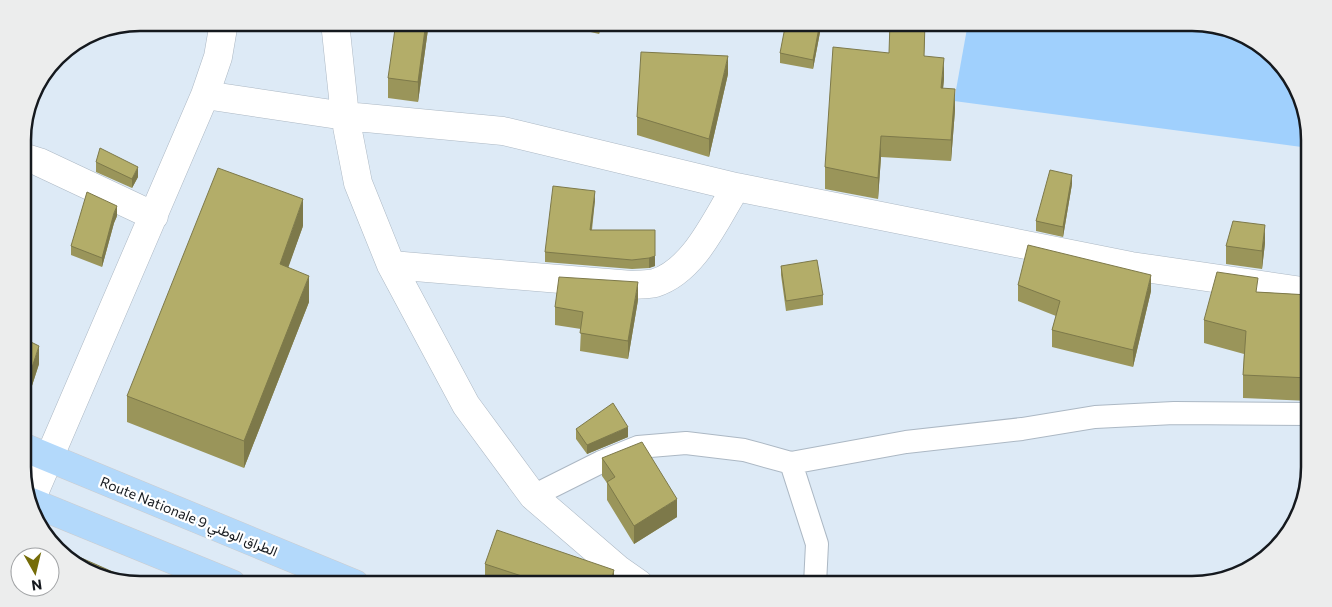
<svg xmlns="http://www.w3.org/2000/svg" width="1332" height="607" font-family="Commissioner,Vazirmatn,sans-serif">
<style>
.green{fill:#a0d0fd}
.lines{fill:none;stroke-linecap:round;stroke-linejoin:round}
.service-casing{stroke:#acb8c4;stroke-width:24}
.minor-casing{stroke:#acb8c4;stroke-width:29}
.primary-casing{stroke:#ccccce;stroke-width:29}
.service{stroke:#fff;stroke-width:22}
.minor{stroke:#fff;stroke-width:28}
.primary{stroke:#b3d9fb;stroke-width:28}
.wall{fill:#9a955a}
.shaded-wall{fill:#7d794a}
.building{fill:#b3ad69;stroke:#7d794a}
.labels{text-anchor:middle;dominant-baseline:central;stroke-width:4.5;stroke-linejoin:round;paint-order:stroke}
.street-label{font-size:14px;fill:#15191e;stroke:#fff}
.rim{fill:none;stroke:#15191e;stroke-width:2.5}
</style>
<rect width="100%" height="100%" fill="#ddeaf6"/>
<path class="green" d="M968 23H1192L1237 32 1285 68 1308 125 1309 148 954 101Z"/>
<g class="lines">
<g class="service-casing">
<path id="service" d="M533 496 601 462 638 447 686 443 744 450 791 463
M815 584 817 544 791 463 906 442 1022 429 1095 417 1174 413 1309 414"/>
</g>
<g class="minor-casing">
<path id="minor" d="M335 22 345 116 358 183 391 265 466 405 533 496 619 570 639 584
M205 95 345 116 503 131 736 187 1131 266 1309 292
M23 157 39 162 154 216
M391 265 632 285C639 284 648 285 655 283 694 271 716 219 736 187
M31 500 205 95 218 57 224 22"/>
</g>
<g class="primary-casing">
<path id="primary" d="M23 447 355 584
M31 502 232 584"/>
</g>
<use href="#service" class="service"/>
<use href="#minor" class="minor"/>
<use href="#primary" class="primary"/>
</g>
<path class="wall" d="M429 22 418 102 388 98V78Z
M548 22H602L599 34Z
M821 22V27L813 69 780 63V53Z
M925 38 924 56 944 79 943 88 955 110 951 161 881 157 878 199 825 189V167L889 53Z
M728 74 709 157 637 135V117Z
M96 162 138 177 132 188 96 172Z
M1072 184 1063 237 1036 231V221Z
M595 200 592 230H655V266L649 268 632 269 545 262V252Z
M117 216 114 223 102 267 71 255V246Z
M303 226 288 267 309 302 244 468 127 422V396Z
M1265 243 1262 269 1226 264V246Z
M781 266 823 295V305L786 311 781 275Z
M1018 285 1151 291 1133 367 1052 347V330L1056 316 1018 301Z
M1258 292 1309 295V401L1243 398V375L1244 354 1204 343V320Z
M638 300 628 359 580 351 581 329 555 325V307Z
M23 338 39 364 27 401 23 400Z
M576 429 628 437 587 454 576 439Z
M602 458 677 517 634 544 607 500V483L602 476Z
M485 564 614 584H493L485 582Z"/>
<path class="shaded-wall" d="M426 22H429L418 102V82Z
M599 22H602L599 34Z
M820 22H821V27L813 69V60Z
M728 56V74L709 157V139Z
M944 58V79L941 109V88Z
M955 89V110L951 161V140Z
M881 136V157L878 199V178Z
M138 167V177L132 188V179Z
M1072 175V184L1063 237V227Z
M595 191V200L590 240V230Z
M303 199V226L280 291V264Z
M117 206V216L114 223 102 267V258L114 213Z
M1265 225V243L1262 269V251Z
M655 256V266L649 268V258Z
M1151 275V291L1133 367V350Z
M309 276V302L244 468V441Z
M638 282V300L628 359V341Z
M39 346V364L27 401V383Z
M628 427V437L587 454V445Z
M677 499V517L634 544V526Z
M614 570V584H610Z"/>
<path class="building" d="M396 22H426L418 82 388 78Z
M786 22H820L813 60 780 53Z
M890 22H925L924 56 944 58 941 88 955 89 951 140 881 136 878 178 825 167 833 47 889 53Z
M641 52 728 56 709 139 637 117Z
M100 148 138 167 132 179 96 162Z
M218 168 303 199 280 264 309 276 244 441 127 396Z
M1050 170 1072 175 1063 227 1036 221Z
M553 186 595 191 590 230H655V256L649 258 632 260 545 252Z
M87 192 117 206 114 213 102 258 71 246Z
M1233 221 1265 225 1262 251 1226 246Z
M1028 245 1151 275 1133 350 1052 330 1060 301 1018 285Z
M817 260 823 295 786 301 781 266Z
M1217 272 1258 278 1256 292 1309 295V378L1243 375 1246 331 1204 320Z
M559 277 638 282 628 341 580 333 583 312 555 307Z
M23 338 39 346 27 383 23 382Z
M613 403 628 427 587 445 576 429Z
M642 442 677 499 634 526 607 482 615 477 602 458Z
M497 530 614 570 610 584H546L485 564Z
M61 549 122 576 120 581 95 575Z"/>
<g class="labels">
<g class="street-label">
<text transform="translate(189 516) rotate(22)">Route Nationale الطراق الوطني 9</text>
</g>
</g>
<path d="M0 0H1332V607H0ZM140 31H1192A109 109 0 0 1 1301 140V467A109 109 0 0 1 1192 576H140A109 109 0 0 1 31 467V140A109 109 0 0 1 140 31Z" fill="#eceded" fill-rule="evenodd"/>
<path class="rim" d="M140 31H1192A109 109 0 0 1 1301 140V467A109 109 0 0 1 1192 576H140A109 109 0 0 1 31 467V140A109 109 0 0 1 140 31Z"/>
<g transform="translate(35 572) rotate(172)"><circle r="24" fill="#ffffff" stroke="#a1a3a5"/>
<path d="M0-4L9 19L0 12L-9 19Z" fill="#756c08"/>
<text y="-8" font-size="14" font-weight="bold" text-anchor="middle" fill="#15191e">N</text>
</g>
</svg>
